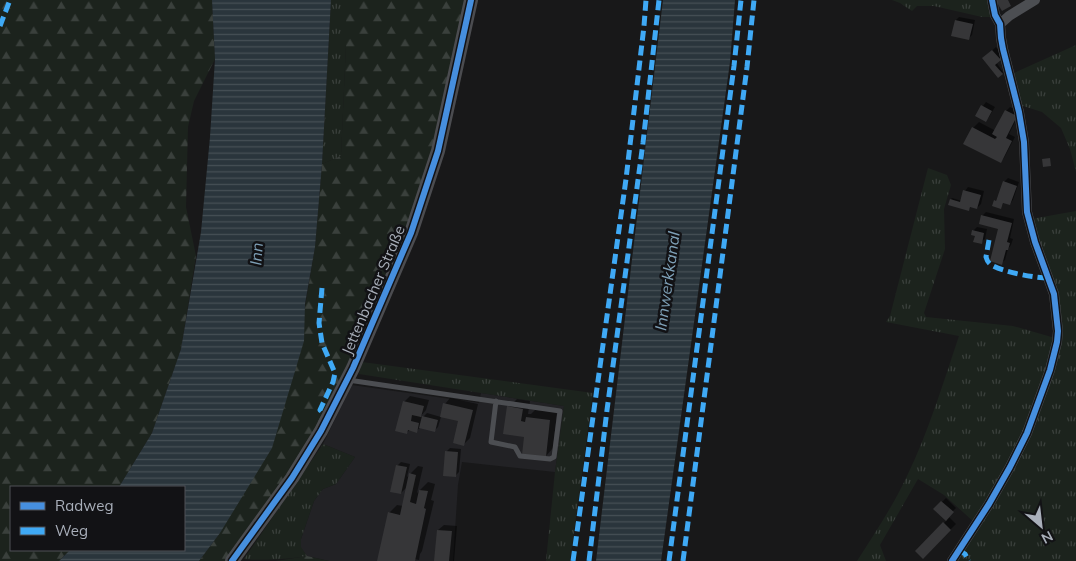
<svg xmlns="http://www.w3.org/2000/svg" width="1076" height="561" font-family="Mulish,sans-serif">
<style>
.built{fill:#222225}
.grass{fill:url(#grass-tufts)}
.forest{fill:url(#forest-firs)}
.water{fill:url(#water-rules)}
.shadow{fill:#0007}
.building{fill:#363638}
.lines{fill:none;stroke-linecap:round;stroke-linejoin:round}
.lane{stroke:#4c4e52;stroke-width:5}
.street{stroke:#4c4e52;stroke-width:10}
.secondary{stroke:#4b4c50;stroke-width:14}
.quiet{stroke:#3fa9f5;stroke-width:5;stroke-dasharray:10 5;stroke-linecap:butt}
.cycleway-casing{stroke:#121215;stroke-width:9}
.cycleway{stroke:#468fdf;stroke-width:6}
.labels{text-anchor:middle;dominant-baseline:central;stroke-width:5;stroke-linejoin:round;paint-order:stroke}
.street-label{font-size:15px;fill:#a9afba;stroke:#121215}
.water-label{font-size:16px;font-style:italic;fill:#7ea0b7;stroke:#121215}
</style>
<defs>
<pattern id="grass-tufts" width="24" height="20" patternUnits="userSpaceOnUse" patternTransform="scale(1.25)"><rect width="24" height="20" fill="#1c231d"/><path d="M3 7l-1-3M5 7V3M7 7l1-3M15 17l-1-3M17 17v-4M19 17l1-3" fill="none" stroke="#3a403c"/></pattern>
<pattern id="forest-firs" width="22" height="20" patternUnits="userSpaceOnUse" patternTransform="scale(1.25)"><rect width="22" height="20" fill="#1c231d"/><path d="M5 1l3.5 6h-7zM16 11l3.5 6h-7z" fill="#3a403c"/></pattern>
<pattern id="water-rules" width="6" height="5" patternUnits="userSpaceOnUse" patternTransform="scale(1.25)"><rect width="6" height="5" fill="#2a353c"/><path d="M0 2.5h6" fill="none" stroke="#465056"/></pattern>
</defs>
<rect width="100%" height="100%" fill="#181819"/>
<path class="built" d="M352 385 479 403 481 393 564 406 555 472 462 462 458 485 453 561H329L307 556 301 548V539L314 501 323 489 336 484 355 457 323 444Z"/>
<path class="grass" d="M331 0H346V45L341 156 322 164Z
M892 0H990L992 17H982L934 6H917L912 11 900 3Z
M1076 45V172L1070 149 1061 128 1042 112 1020 105 1014 73Z
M928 168 947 175 951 185 944 209 945 249 924 313 926 317 1013 326 1055 338 1052 355 1021 439 974 522 944 495 918 479 880 545 886 561H857C875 533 893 506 907 476 929 431 943 383 959 336L886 322 890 316Z
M1076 211V561H957L991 508 1061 341 1031 219Z
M362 362 593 393 570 561H546L555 472 564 406 359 374Z
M323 444 355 457 336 484 323 489 314 501 301 539V547L307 556C290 559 260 561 244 559Z"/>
<path class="forest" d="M0 0H212L215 59 194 101 188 127 186 207 196 256 181 349 152 433 119 487H11V550H70L59 561H0Z
M346 0H467L433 152 412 218 353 357 305 449 227 561H199L220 533 304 313 315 247 322 164 341 156 346 45Z
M307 556 329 561H276Z"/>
<path class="water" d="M212 0H331L322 164 315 247 305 304 304 341 272 448 220 533 199 561H59L70 550H184V487H119L152 433 181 349 201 232 210 137 215 59Z
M663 0H735L730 62 661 561H596Z"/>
<path class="shadow" d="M959 17 975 20 972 35 968 39 956 20Z
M996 47 1003 55 996 62 1003 72 998 77 987 55Z
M986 102 995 107 989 117 986 120 976 115Z
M1010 107 1020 112 1009 134 1015 137 1004 158 1000 162 973 128 979 122 996 131 1006 111Z
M1008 178 1019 182 1013 200 1010 204 1004 202 1001 208 994 205 1004 182Z
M968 187 984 191 981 204 977 208 971 206 969 210 951 199 952 198 962 201 965 191Z
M986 212 1014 219 1010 238 1013 239 1011 245 1008 249 1005 260 1001 263 1000 228 982 216Z
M977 227 987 229 985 239 981 242 973 231Z
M410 396 429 400 426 410 420 417H423L427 413 441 417 438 427 434 431 421 427 416 431 410 430 406 433 404 402Z
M450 398 478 404 470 438 464 444 459 420 445 404Z
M517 399 530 401 528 414H531L535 410 557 412 553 448 546 456 525 436 509 407Z
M450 448 461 449 459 472 456 475 446 452Z
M401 462 410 464 407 477 418 466 423 467 417 493 428 482 435 484 431 500 434 501 422 551 420 554 419 560 396 555 410 561H381L389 513 397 505 403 506 408 486 401 493 397 466Z
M946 498 956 508 948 516 956 524 923 557 917 551 947 520 935 509Z
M444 525 457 526 454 561H435L438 530Z"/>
<path class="building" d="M997 0H1008L1011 6 1002 11 996 1Z
M955 20 973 24 969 40 951 36Z
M992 50 1001 60 995 65 1003 74 998 78 982 58Z
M981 105 992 111 986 122 975 116Z
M1005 110 1017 116 1006 138 1012 141 1001 163 963 144 972 127 995 139 997 137 992 134Z
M1050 158 1051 166 1043 167 1042 159Z
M1003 181 1017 186 1010 205 1003 203 1001 209 992 206 994 200 996 201Z
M963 190 981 195 977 209 970 207 969 211 948 205 950 199 960 202Z
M981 215 1012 223 1007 242 1010 243 1008 250H1006L1002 265 990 261 998 229 979 224Z
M972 230 984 233 982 244 973 242 975 236 971 235Z
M403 401 424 406 421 417 412 415 411 421 419 423 417 433 408 430 407 434 395 431Z
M443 403 473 410 464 446 453 443 458 421 440 417Z
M507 406 523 409 521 421 525 422 526 417 550 420 546 457 522 455 524 437 503 434Z
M422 416 438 420 435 432 419 428Z
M445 451 458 452 456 477 443 476Z
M396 465 407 467 401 494 390 492Z
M409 473 416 475 410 502 416 504 419 490 428 491 424 508 426 509 415 561H377L388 512 400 515Z
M941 501 954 512 946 521 933 509Z
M943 522 951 530 923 559 915 551Z
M437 530 452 531 449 561H434Z"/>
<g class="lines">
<path class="lane" d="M348 380 560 411 554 457 550 459 520 456 515 447 491 442 496 401"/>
<path class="street" d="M1000 24 1009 16 1035 0
M952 561 989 504 1010 467 1027 433 1050 370 1057 342 1058 331 1054 294 1035 242 1027 212 1024 142 1019 112 1003 49 1001 38 1000 24 995 15 992 0"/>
<path class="secondary" d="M232 561 292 478 321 431 353 368 411 233 438 151 471 0"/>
<path class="quiet" d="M0 26 10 0
M989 240 986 257C987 261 987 261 990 264 1001 272 1035 278 1049 278
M322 288 319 323 322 343 335 373 333 382 320 410 328 417
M959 550 965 554 969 561
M573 561 626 179 644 26 646 0
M589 561 607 410 643 143 659 0
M669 561 734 66 741 0
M683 561 747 67 754 0"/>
<g class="cycleway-casing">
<path id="cycleway" d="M232 561 292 478 321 431 353 368 411 233 438 151 471 0
M952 561 989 504 1010 467 1027 433 1050 370 1057 342 1058 331 1054 294 1035 242 1027 212 1024 142 1019 112 1003 49 1001 38 1000 24 995 15 992 0"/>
</g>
<use href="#cycleway" class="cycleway"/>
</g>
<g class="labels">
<g class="street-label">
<text transform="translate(373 290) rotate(-67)">Jettenbacher Straße</text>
</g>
<g class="water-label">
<text transform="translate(256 254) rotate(-86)">Inn</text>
<text transform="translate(667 281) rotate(-82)">Innwerkkanal</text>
</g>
</g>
<rect x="10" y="486" width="175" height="65" fill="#121215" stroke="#4e5157"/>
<rect x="20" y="502" width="25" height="8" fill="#468fdf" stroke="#4e5157"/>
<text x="55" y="511" font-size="15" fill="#a9afba">Radweg</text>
<rect x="20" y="527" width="25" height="8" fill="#3fa9f5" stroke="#4e5157"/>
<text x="55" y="536" font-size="15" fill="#a9afba">Weg</text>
<g transform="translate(1041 526) rotate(152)" stroke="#121215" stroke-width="4" paint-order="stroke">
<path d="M0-4L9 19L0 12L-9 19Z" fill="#a9afba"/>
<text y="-8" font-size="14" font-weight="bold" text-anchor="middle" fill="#a9afba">N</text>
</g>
</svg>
